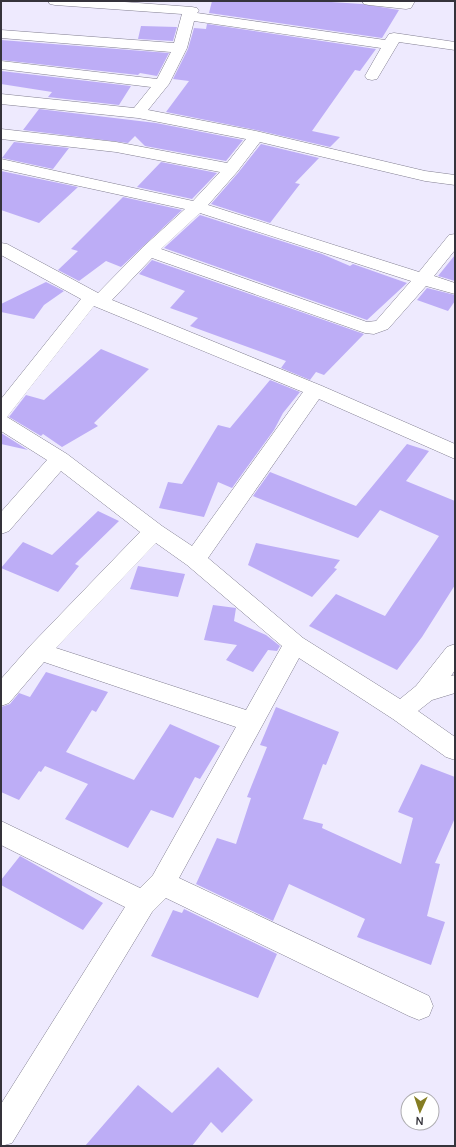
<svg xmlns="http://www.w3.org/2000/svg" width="456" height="1147" font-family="Manrope,sans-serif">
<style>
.building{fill:#bdadf6}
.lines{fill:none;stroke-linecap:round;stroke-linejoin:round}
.minor-casing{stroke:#827f91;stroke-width:1}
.minor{fill:#fff;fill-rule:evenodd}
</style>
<rect width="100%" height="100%" fill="#eeeafe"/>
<path class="building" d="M212 1H316L362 4 399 10 382 38 209 13Z
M207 24 376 49 360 71 355 70 312 131 340 137 330 147 256 130 166 112 189 81 173 79 188 49 194 28 206 29Z
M141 26 177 27 173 41 138 39Z
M1 40 169 53 157 76 140 73 138 75 1 60Z
M1 71 131 86 119 105 48 97 52 92 1 84Z
M39 109 156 123 243 140 226 161 145 146 135 136 128 143 23 130Z
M14 142 69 148 53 169 2 158Z
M261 144 319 158 295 183 300 184 270 223 211 204 238 173Z
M161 162 217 173 192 199 137 187Z
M1 171 78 187 39 223 1 210Z
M123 197 182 210 121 267 106 261 79 281 58 270 78 251 71 249Z
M200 215 322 254 350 266 353 264 407 283 367 320 164 248Z
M455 255V281L438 276Z
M152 260 364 334 324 375 316 372 310 380 281 368 286 361 190 326 198 318 170 308 185 291 139 274Z
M46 282 64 291 44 305 34 319 1 312V304Z
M427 288 455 295V301L448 311 417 300Z
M101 349 149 369 94 423 98 426 62 447 43 434 41 436 9 417 26 395 44 400Z
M270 380 300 392 283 413 274 430 232 488 218 482 204 517 159 508 168 482 182 484 218 425 230 428Z
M1 433 28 450 1 444Z
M407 444 429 451 406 481 455 501V585L422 637 397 670 309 626 336 594 385 616 439 536 380 510 358 538 253 496 270 472 356 506Z
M98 511 119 521 75 564 79 566 58 592 1 568 23 542 52 555Z
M256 543 340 560 334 568 337 569 312 597 248 565Z
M138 566 185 574 178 597 130 589Z
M213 605 236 608 234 621 266 635 280 646 277 651 268 650 253 672 226 660 237 645 204 640Z
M46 672 108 692 96 712 92 710 66 752 134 780 170 724 220 746 200 779 195 777 173 818 151 810 128 848 65 819 88 784 45 766 41 772 39 771 19 800 1 792V707L10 704 19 693 30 697Z
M276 707 339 732 326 765 323 764 303 819 323 824 322 828 401 864 413 818 398 812 421 764 455 777V818L435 863 440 864 427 916 445 922 431 965 357 937 365 919 289 884 273 921 196 884 217 838 236 844 251 798 247 797 267 747 260 745Z
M20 856 103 903 83 930 1 885V880Z
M184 909 277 954 258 998 151 956 173 910 182 913Z
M218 1067 253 1100 222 1133 211 1122 192 1146H85L138 1085 172 1113Z"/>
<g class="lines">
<g class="minor-casing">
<path id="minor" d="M48 1H111L192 7 197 8 199 11 197 13 385 40 389 34 394 33 455 42V50L399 42 377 79 372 80 367 79 365 76 381 48 194 21 187 48 169 84 148 110 256 131 425 171 455 175V185L425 181 260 142 237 172 208 205 419 272 449 235 455 234V250L434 276 455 283V294L426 286 388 329 374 334 365 333 152 258 112 300 322 386 455 444V459L319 399 208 558 303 638 400 699 416 686 447 647 455 644V670L451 676 455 675V693L432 700 418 711 455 737V760L446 757 393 719 299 658 179 878 429 996 433 1006 429 1016 419 1020 409 1016 166 898 152 912 12 1143 1 1146V1104L125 907 1 845V821L140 888 153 875 236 727 44 662 9 703 1 706V679L31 645 140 532 61 471 9 531 1 534V512L47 460 1 431V399L81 299 1 255V243L7 244 98 293 143 247 185 209 1 169V159L193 201 220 172 116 152 1 139V129L116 142 227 163 246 139 138 118 1 104V94L134 108 151 87 1 69V61L157 79 171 52 1 38V30L174 43 182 14 55 5 50 4ZM200 213 411 281 376 321 367 322 161 249ZM94 306 303 392 192 546 162 526 67 454 7 417ZM156 543 187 565 282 646 246 710 56 648Z
M362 1H415L411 8 406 9 369 5 364 4Z"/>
</g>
<use href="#minor" class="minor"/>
</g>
<rect width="456" height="1147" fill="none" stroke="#35333b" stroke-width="4"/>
<g transform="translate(420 1111) rotate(183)"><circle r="19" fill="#ffffff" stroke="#aeadb1"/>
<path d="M0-3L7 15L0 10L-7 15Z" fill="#857d23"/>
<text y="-6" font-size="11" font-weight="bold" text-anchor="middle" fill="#35333b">N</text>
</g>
</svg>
